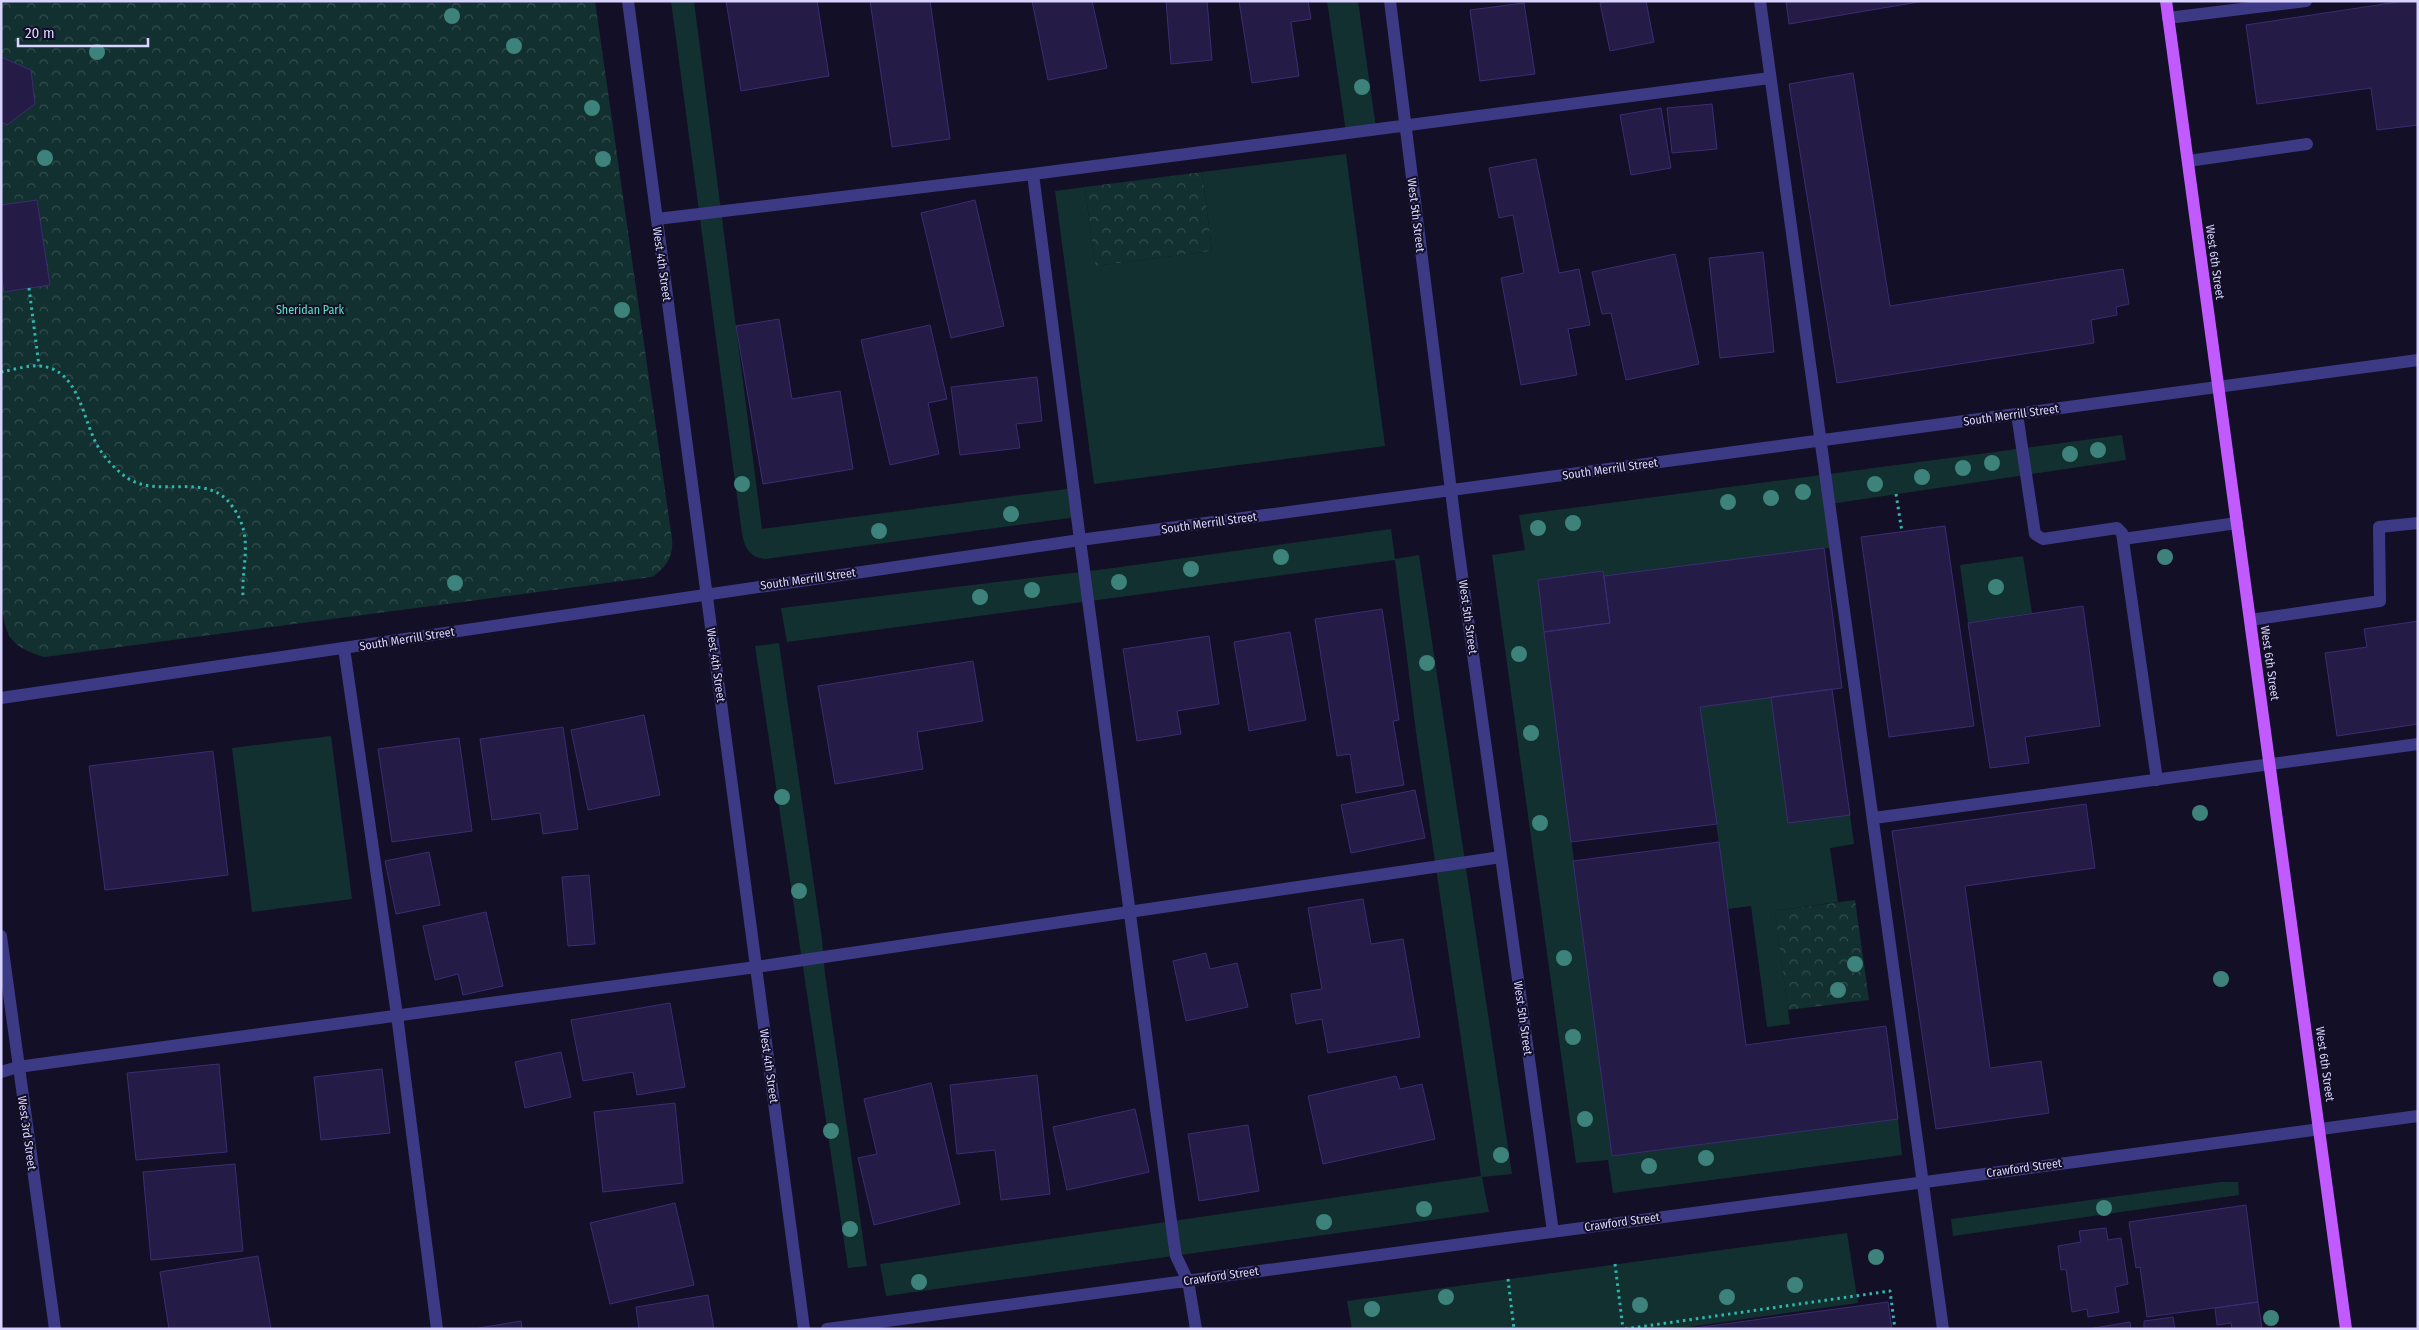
<svg xmlns="http://www.w3.org/2000/svg" width="2419" height="1330" font-family="'Fira Sans Condensed',sans-serif">
<style>
.grass{fill:#12302f}
.park{fill:url(#park-crowns)}
.building{fill:#241b47;stroke:#3b2d73}
.lines{fill:none;stroke-linecap:round;stroke-linejoin:round}
.path{stroke:#2fb8b0;stroke-width:3;stroke-dasharray:2.5 4;stroke-linecap:butt}
.minor{stroke:#3d3a85;stroke-width:12}
.major{stroke:#c25bff;stroke-width:12}
.tree{fill:#3d827b}
.labels{text-anchor:middle;dominant-baseline:central;stroke-width:4;stroke-linejoin:round;paint-order:stroke}
.street-label{font-size:12px;fill:#d9d4ff;stroke:#130f26}
.park-label{font-size:12px;fill:#5fe0c0;stroke:#130f26}
</style>
<defs>
<pattern id="park-crowns" width="20" height="18" patternUnits="userSpaceOnUse" patternTransform="scale(1.25)"><rect width="20" height="18" fill="#12302f"/><path d="M2 6a3 3 0 1 1 6 0M12 15a3 3 0 1 1 6 0" fill="none" stroke="#344d4e"/></pattern>
</defs>
<rect width="100%" height="100%" fill="#130f26"/>
<path class="grass" d="M671 1H694L762 529 1074 488 1077 517 765 559C749 557 745 548 742 534Z
M1327 1H1358L1376 128 1346 132Z
M1346 154 1385 446 1094 484 1055 191 1085 187 1095 266 1212 251 1202 172Z
M2122 435 2126 460 1830 504 1836 547 1604 576 1603 571 1538 580 1612 1156 1898 1119 1902 1155 1613 1193 1608 1160 1576 1163 1492 555 1525 550 1519 515Z
M1391 529 1395 559 1419 555 1512 1174 1482 1177 1489 1212 886 1296 880 1264 1481 1176 1416 732 1395 560 787 642 781 608 1106 569Z
M2023 556 2032 613 1968 623 1960 565Z
M779 643 822 939 825 974 867 1266 848 1268 755 646Z
M1771 697 1850 815 1854 844 1830 848 1838 902 1775 911 1790 1024 1767 1027 1751 906 1728 909 1700 707Z
M331 736 352 899 252 912 232 748Z
M2221 1182H2238L2239 1195 1953 1236 1951 1219Z
M1847 1233 1858 1303 1675 1329H1352L1347 1301Z"/>
<path class="park" d="M1 1H595L672 539C674 556 666 568 652 577L44 657C10 646 6 638 1 603Z
M1202 172 1212 251 1095 266 1085 187Z
M1855 900 1869 1000 1788 1010 1775 911Z"/>
<path class="building" d="M726 1H817L829 76 741 91Z
M870 1H930L950 139 892 147Z
M1032 1H1092L1107 68 1048 80Z
M1166 1H1207L1212 60 1171 64Z
M1239 1H1308L1311 19 1291 22 1299 76 1252 83Z
M1609 1H1646L1654 42 1610 51 1600 3Z
M1786 1H1924L1789 24Z
M2404 1H2418V125L2377 130 2371 88 2257 104 2246 25Z
M1524 3 1535 74 1480 81 1470 10Z
M1 57 31 70 35 104 7 125 1 122Z
M1853 73 1890 306 2123 269 2129 304 2116 307 2117 315 2091 320 2094 343 1837 383 1789 84Z
M1712 104 1717 149 1672 153 1667 108Z
M1661 108 1671 168 1631 175 1620 115Z
M1536 159 1559 273 1579 269 1590 325 1568 329 1577 375 1521 385 1501 278 1524 273 1513 215 1499 218 1489 168Z
M37 200 50 285 4 292 1 274V205Z
M975 200 1004 326 951 338 921 213Z
M1763 252 1774 352 1720 358 1709 258Z
M1675 254 1699 364 1626 380 1611 313 1602 314 1592 272Z
M779 319 792 399 840 391 853 469 763 484 736 326Z
M930 325 947 399 928 403 939 454 890 465 861 340Z
M1037 377 1042 421 1016 424 1020 448 960 455 951 387Z
M1945 526 1974 726 1889 737 1861 537Z
M1824 548 1842 688 1700 707 1717 824 1571 842 1544 632 1610 623 1604 576Z
M1603 571 1610 623 1544 632 1538 580Z
M2083 606 2100 726 2025 737 2029 763 1990 768 1968 623Z
M1382 609 1399 720 1393 721 1404 785 1356 793 1350 754 1337 756 1315 619Z
M2418 621V724L2337 736 2325 653 2367 647 2364 629Z
M1290 632 1306 720 1249 731 1234 642Z
M1209 636 1219 704 1177 711 1181 734 1137 741 1123 649Z
M973 661 983 721 917 732 923 769 835 784 818 686Z
M1832 689 1850 815 1788 823 1771 697Z
M644 715 660 795 588 810 571 730Z
M563 727 578 829 543 834 540 813 492 820 480 739Z
M459 738 472 831 392 842 378 749Z
M213 751 228 875 105 890 89 766Z
M1415 790 1425 838 1351 853 1341 805Z
M2086 804 2095 868 1965 886 1990 1068 2041 1061 2049 1113 1936 1129 1892 831Z
M1719 842 1746 1045 1886 1026 1898 1119 1612 1156 1573 861Z
M429 852 440 905 396 914 385 861Z
M589 875 595 944 568 946 562 877Z
M1363 899 1371 944 1403 939 1420 1037 1328 1053 1322 1019 1296 1024 1291 994 1322 989 1308 908Z
M486 912 503 986 463 995 458 974 435 980 423 926Z
M1206 953 1210 969 1237 963 1248 1007 1186 1021 1173 961Z
M670 1003 685 1087 637 1095 633 1072 583 1081 571 1020Z
M561 1052 571 1097 525 1108 515 1062Z
M219 1064 227 1152 136 1160 127 1073Z
M382 1069 390 1133 321 1140 314 1077Z
M1037 1075 1050 1194 1001 1200 995 1150 957 1154 950 1085Z
M1396 1076 1400 1089 1422 1084 1435 1139 1323 1164 1308 1096Z
M931 1083 960 1204 874 1225 858 1158 877 1154 864 1099Z
M675 1103 683 1183 603 1192 594 1112Z
M1135 1109 1149 1172 1067 1190 1053 1127Z
M1248 1125 1259 1191 1199 1201 1188 1134Z
M235 1164 243 1251 151 1260 143 1172Z
M675 1203 694 1285 610 1304 590 1223Z
M2246 1205 2258 1302 2147 1317 2140 1267 2136 1268 2129 1222Z
M2106 1228 2108 1240 2121 1238 2128 1284 2115 1287 2119 1312 2088 1317 2087 1309 2072 1312 2066 1269 2061 1270 2058 1246 2081 1242 2079 1231Z
M258 1256 271 1329H169L160 1272Z
M708 1295 714 1329H639L636 1307Z
M1888 1302 1892 1329H1687Z
M2258 1302 2262 1329H2232L2231 1323 2217 1325 2215 1308Z
M2173 1317 2175 1329H2144V1321Z
M521 1321 522 1329H479V1328Z
M2130 1322 2131 1329H2088Z"/>
<g class="lines">
<path class="path" d="M29 288 39 366
M1 372C13 370 27 365 39 366 81 368 82 423 100 450 107 460 116 470 126 477 157 500 207 470 232 506 255 537 241 564 243 597
M1896 494 1902 532
M1615 1264 1623 1329
M1508 1279 1514 1329
M1625 1329 1890 1291 1895 1329"/>
<path class="minor" d="M628 1 804 1329
M1390 1 1457 539 1553 1232
M1760 1 1943 1329
M2168 18 2306 1
M2188 161 2307 144
M1033 174 1080 540 1173 1236 1176 1256 1188 1281 1196 1329
M657 219 1033 174 1770 78
M2017 414 2035 534 2043 539 2117 528 2122 533 2157 780
M2123 539 2237 523
M2250 620 2380 601 2379 527 2418 523
M344 648 397 1015 437 1329
M1 698 1080 540 2418 360
M1874 818 2418 744
M1 936 55 1329
M1 1072 18 1067 76 1059 756 967 1501 857
M827 1329 2418 1116"/>
<path class="major" d="M2166 1 2346 1329"/>
</g>
<g class="tree">
<circle cx="452" cy="16" r="8"/>
<circle cx="514" cy="46" r="8"/>
<circle cx="97" cy="52" r="8"/>
<circle cx="1362" cy="87" r="8"/>
<circle cx="592" cy="108" r="8"/>
<circle cx="45" cy="158" r="8"/>
<circle cx="603" cy="159" r="8"/>
<circle cx="622" cy="310" r="8"/>
<circle cx="2098" cy="450" r="8"/>
<circle cx="2070" cy="454" r="8"/>
<circle cx="1992" cy="463" r="8"/>
<circle cx="1963" cy="468" r="8"/>
<circle cx="1922" cy="477" r="8"/>
<circle cx="742" cy="484" r="8"/>
<circle cx="1875" cy="484" r="8"/>
<circle cx="1803" cy="492" r="8"/>
<circle cx="1771" cy="498" r="8"/>
<circle cx="1728" cy="502" r="8"/>
<circle cx="1011" cy="514" r="8"/>
<circle cx="1573" cy="523" r="8"/>
<circle cx="1538" cy="528" r="8"/>
<circle cx="879" cy="531" r="8"/>
<circle cx="1281" cy="557" r="8"/>
<circle cx="2165" cy="557" r="8"/>
<circle cx="1191" cy="569" r="8"/>
<circle cx="1119" cy="582" r="8"/>
<circle cx="455" cy="583" r="8"/>
<circle cx="1996" cy="587" r="8"/>
<circle cx="1032" cy="590" r="8"/>
<circle cx="980" cy="597" r="8"/>
<circle cx="1519" cy="654" r="8"/>
<circle cx="1427" cy="663" r="8"/>
<circle cx="1531" cy="733" r="8"/>
<circle cx="782" cy="797" r="8"/>
<circle cx="2200" cy="813" r="8"/>
<circle cx="1540" cy="823" r="8"/>
<circle cx="799" cy="891" r="8"/>
<circle cx="1564" cy="958" r="8"/>
<circle cx="1855" cy="964" r="8"/>
<circle cx="2221" cy="979" r="8"/>
<circle cx="1838" cy="990" r="8"/>
<circle cx="1573" cy="1037" r="8"/>
<circle cx="1585" cy="1119" r="8"/>
<circle cx="831" cy="1131" r="8"/>
<circle cx="1501" cy="1155" r="8"/>
<circle cx="1706" cy="1158" r="8"/>
<circle cx="1649" cy="1166" r="8"/>
<circle cx="2104" cy="1208" r="8"/>
<circle cx="1424" cy="1209" r="8"/>
<circle cx="1324" cy="1222" r="8"/>
<circle cx="850" cy="1229" r="8"/>
<circle cx="1876" cy="1257" r="8"/>
<circle cx="919" cy="1282" r="8"/>
<circle cx="1795" cy="1285" r="8"/>
<circle cx="1446" cy="1297" r="8"/>
<circle cx="1727" cy="1297" r="8"/>
<circle cx="1640" cy="1305" r="8"/>
<circle cx="1372" cy="1309" r="8"/>
<circle cx="2271" cy="1318" r="8"/>
</g>
<g class="labels">
<g class="street-label">
<text transform="translate(1416 215) rotate(83)">West 5th Street</text>
<text transform="translate(2215 262) rotate(82)">West 6th Street</text>
<text transform="translate(662 264) rotate(82)">West 4th Street</text>
<text transform="translate(2011 415) rotate(-8)">South Merrill Street</text>
<text transform="translate(1610 469) rotate(-8)">South Merrill Street</text>
<text transform="translate(1209 523) rotate(-8)">South Merrill Street</text>
<text transform="translate(808 579) rotate(-8)">South Merrill Street</text>
<text transform="translate(1468 617) rotate(82)">West 5th Street</text>
<text transform="translate(407 639) rotate(-9)">South Merrill Street</text>
<text transform="translate(2270 663) rotate(82)">West 6th Street</text>
<text transform="translate(716 665) rotate(82)">West 4th Street</text>
<text transform="translate(1523 1018) rotate(82)">West 5th Street</text>
<text transform="translate(2325 1064) rotate(82)">West 6th Street</text>
<text transform="translate(769 1066) rotate(82)">West 4th Street</text>
<text transform="translate(27 1133) rotate(82)">West 3rd Street</text>
<text transform="translate(2024 1168) rotate(-8)">Crawford Street</text>
<text transform="translate(1622 1222) rotate(-8)">Crawford Street</text>
<text transform="translate(1221 1276) rotate(-8)">Crawford Street</text>
</g>
<g class="park-label">
<text x="310" y="310">Sheridan Park</text>
</g>
</g>
<rect width="2419" height="1330" fill="none" stroke="#d9d4ff" stroke-width="5"/>
<path d="M18 38v8h130v-8" fill="none" stroke="#d9d4ff" stroke-width="2.5"/>
<text x="25" y="38" font-size="15" fill="#d9d4ff" stroke="#130f26" stroke-width="4" paint-order="stroke">20 m</text>
</svg>
